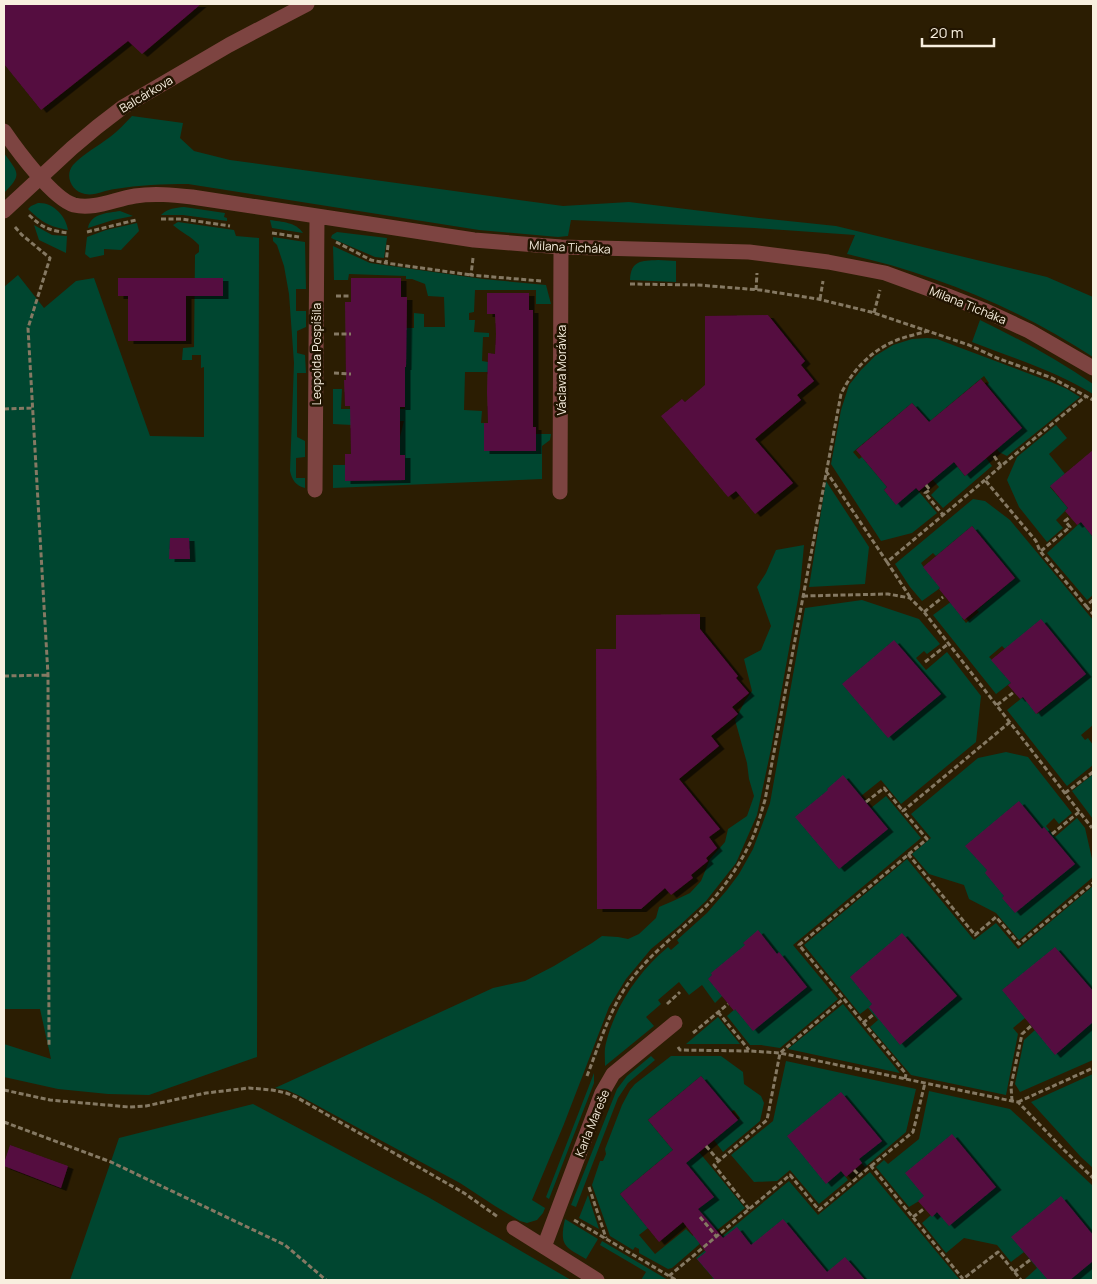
<svg xmlns="http://www.w3.org/2000/svg" width="1097" height="1284" font-family="Manrope,sans-serif">
<style>
.green{fill:#004630}
.building{fill:#540d40;filter:url(#shadow)}
.lines{fill:none;stroke-linecap:round;stroke-linejoin:round}
.path{stroke:#857963;stroke-width:3;stroke-dasharray:5 2.5;stroke-linecap:butt}
.minor{stroke:#7d4441;stroke-width:15}
.labels{text-anchor:middle;dominant-baseline:central;stroke-width:5;stroke-linejoin:round;paint-order:stroke}
.street-label{font-size:12px;fill:#f8efdf;stroke:#211400}
</style>
<defs>
<filter id="shadow"><feDropShadow dx="5.5" dy="3" stdDeviation="0" flood-color="#0009"/></filter>
</defs>
<rect width="100%" height="100%" fill="#2b1d02"/>
<path class="green" d="M132 116 183 123 180 138 194 151 230 160 563 206 629 202 759 218 836 226 1047 277 1093 297V357C1018 308 935 274 847 254L855 235 754 228 571 220 568 236 558 237 479 230 188 184C163 184 139 185 115 189 105 190 95 196 85 194 72 192 64 176 73 165 83 154 98 146 110 137 118 131 125 123 132 116Z
M4 153C18 173 23 174 4 193Z
M38 203C53 202 66 216 68 230 48 226 43 223 28 209L31 206Z
M184 207 225 213 224 217 227 218V221L183 215H161C168 208 175 208 184 207Z
M120 211 133 216 113 220 88 228C91 213 108 213 120 211Z
M270 220C282 222 296 222 303 233L272 228Z
M178 222 234 230 236 236 259 238 257 1057 149 1095 108 1094 58 1089 4 1077V1044L51 1059 40 1009H4V287L18 275 44 308 76 281 94 278 150 436 204 437V367L201 368V355H192V360H182L183 348 194 347 195 255 199 252V245C191 236 182 233 173 225Z
M137 223 139 231 121 250 104 249V255L90 258 85 254 87 237 106 230Z
M34 225 52 235 67 236 66 253 39 240Z
M337 232 387 238 384 258 375 257 331 238 332 235Z
M273 237 305 242 306 289H296V311H306V327L297 331V353L305 355 306 373H297V437L305 441V457L296 458V478H305V488C296 486 292 480 290 471L294 363 289 294 284 266 277 245 273 241Z
M333 246 370 263 483 279 546 285 551 304H536V290H475L474 312 469 313V320H475L474 332 489 333V337H483L482 361 488 362V372H465L464 410 482 411 481 423H484V451H535L536 434H551L550 440 542 446V479L333 488V465H345V481L405 480V455H400V437L404 421H353L352 425 333 424V389H342L341 409H405V381L400 367 406 366V328H414V313L424 314V327H445L444 297 428 296 425 284 412 279H406V276L349 274 348 280H334Z
M658 260 676 261V282L630 280C631 260 641 261 658 260Z
M980 320C1019 339 1057 359 1093 384V394C1056 371 1013 358 972 342Z
M927 338 937 339 1051 382 1067 389 1080 397 1007 456 999 452 997 449 1022 428 987 385 989 383 984 376 929 422 912 403 853 452 859 459 862 457 887 487 884 490 896 504 914 486 937 513 912 533 881 541 831 464 841 410 849 385 861 370 875 356 893 345 912 339Z
M1056 425 1067 438 1049 454 1065 474 1050 487 1068 508 1056 520 1063 528 1047 542 1019 507 1007 480 1017 457Z
M949 456 965 476 986 458 992 466 943 508 931 495 939 487 928 474Z
M826 481 869 547 865 584 809 587Z
M973 499 985 501 1010 520 1093 620V725L1081 735 1085 740 1088 738 1093 745V765L1067 786 1007 710 1023 697 1037 714 1085 674 1041 620 1005 649 1002 646 989 657 1013 681 996 694 933 615 952 601 964 615 962 618 966 623 979 612 977 610 1015 578 972 526 936 556 933 553 921 563 925 569 943 586 922 601 910 587 895 564Z
M1081 522 1093 537V595L1087 600 1047 553Z
M804 545 800 588 771 749 757 815 736 863 706 901 679 926 651 949 626 979 609 1007 564 1124 532 1200 545 1208 543 1213 537 1220 527 1223 520 1221 495 1206 460 1183 382 1141 300 1096 287 1090 275 1088 493 988 525 981 554 966 592 943 602 936 618 937 628 939 639 934 656 918 659 907 673 901 690 893 701 881 710 859 725 842 728 829 747 816 754 796 749 779 747 763 735 720 745 701 752 691 744 659 761 650 771 626 757 587 766 573 776 550Z
M862 600 919 619 940 644 927 654 924 651 916 658 926 670 947 652 981 696 976 742 901 804 881 780 861 796 871 808 886 796 921 838 793 945 838 999 780 1048 761 1045H750L727 1016 736 1008 724 994 715 1003 702 985 689 995 679 982 658 1000 661 1004 646 1017 654 1026 605 1066C605 1058 604 1050 606 1043 615 1006 639 971 668 947L671 950 679 943 677 940 707 913 727 890 739 874 753 849 762 825 770 803 805 608Z
M1006 752 1028 757 1072 813 1059 824 1054 818 1046 826 1055 837 1077 818 1085 828 1093 863V877L1019 940 996 913 969 899 964 885 929 874 912 854 931 838 911 814 978 758Z
M1092 775 1093 776V819L1072 791Z
M907 859 974 940 996 923 1018 949 1093 886V1060L1020 1092 1015 1084 1024 1040 1035 1030 1025 1018 1013 1028 1018 1034 1006 1095 911 1075 870 1027 878 1020 868 1008 860 1014 804 945Z
M843 1004 900 1073 788 1049Z
M718 1017 740 1044H686Z
M651 1056 655 1060 628 1083 618 1098 576 1207 571 1205 617 1089 627 1076Z
M671 1056H721L743 1072 744 1084 761 1096 764 1103 760 1121 723 1152 714 1140 740 1118 734 1110 731 1112 701 1076 648 1120 673 1150 620 1194 648 1228 639 1235 655 1254 686 1229 693 1236 703 1228 710 1235 672 1268 668 1269 639 1253V1249L635 1247 633 1250 610 1236 592 1185 600 1161H603L606 1154 605 1149 622 1105 630 1090 635 1084Z
M786 1061 916 1089 906 1132 865 1167 857 1158 841 1171 848 1180 819 1204 790 1170 777 1181 754 1182 731 1155 773 1121Z
M594 1073V1083L549 1199 546 1197Z
M1093 1074V1168L1081 1157 1031 1102Z
M929 1091 1010 1109 1093 1186V1280H1026L1025 1279 1037 1268 1024 1252 1011 1262 997 1245 964 1238 946 1253 922 1223 931 1215 919 1201 909 1207 876 1167 884 1160 888 1164 919 1139Z
M253 1104 428 1197 571 1280H70L119 1138Z
M699 1152 745 1208 716 1231 698 1209 713 1196 686 1163Z
M870 1172 960 1280H710L713 1278 696 1258 789 1181 818 1215Z
M588 1195 599 1229 579 1218Z
M565 1219 598 1239 586 1259C565 1247 559 1246 565 1219Z
M602 1241 668 1280H641L646 1272 600 1245Z"/>
<path class="building" d="M4 4H201L142 54 128 41 41 110 4 64Z
M118 278H223V296H186V341H128V296H118Z
M351 278H401V297H407L406 367H405V407H400V455H405V480L345 481V454H351L350 406H345L344 380H346L345 302H351Z
M487 293H529V310H533V427H536V451H484V423H488L487 392 488 353 495 354 496 334 495 314H487Z
M768 315 805 361 801 365 814 381 797 395 801 400 755 439 793 483 755 514 736 491 728 497 661 416 682 399 685 402 705 385V316Z
M981 379 1022 428 965 476 954 462 919 491 916 488 896 505 884 490 887 487 856 450 912 403 929 422Z
M1093 450V537L1081 522 1077 525 1065 511 1068 508 1050 486Z
M972 526 1015 578 964 620 939 589 940 588 923 567Z
M170 538H189L190 559H169Z
M700 614V629L738 676 736 678 749 693 732 707 738 714 711 736 719 746 679 779 720 829 709 837 717 848 706 858 708 861 691 875 693 878 671 895 665 888 641 909H597L596 649H616V615Z
M1041 619 1086 674 1036 714 1023 697 1020 699 1008 685 1011 683 991 660Z
M894 640 941 694 888 738 842 684Z
M843 775 888 829 839 869 795 817 828 790 827 789Z
M1019 801 1042 829 1044 827 1075 864 1015 913 1002 898 1004 896 985 873 987 870 965 846Z
M758 930 777 954 779 952 807 987 753 1031 735 1009 734 1011 708 979 712 975 711 973 745 945 743 943Z
M902 933 957 996 900 1045 869 1007 872 1004 850 977Z
M1055 947 1093 991V1022L1055 1055 1002 990Z
M701 1076 738 1120 686 1163 714 1197 698 1209 723 1238 737 1227 751 1245 783 1219 827 1272 845 1257 865 1280H715L697 1259 706 1252 683 1222 659 1242 620 1194 673 1150 648 1120Z
M841 1092 882 1141 859 1159 862 1163 846 1177 841 1171 826 1184 787 1136Z
M952 1134 996 1187 949 1226 937 1212 932 1217 918 1201 924 1196 905 1173Z
M10 1145 68 1166 61 1188 4 1166V1163Z
M1061 1196 1093 1235V1261L1070 1280H1048L1011 1237Z"/>
<g class="lines">
<path class="path" d="M29 215C43 228 48 230 68 233
M161 219H182L230 226
M15 227 22 235 50 258 28 328 48 675 49 1046
M87 232 136 220
M272 233 299 237
M336 242 371 260 386 263
M388 245 386 263 471 275
M473 258 471 275 541 281
M630 284 698 285 760 290 818 299 871 312 969 345 997 358 1052 378 1093 400
M756 290 757 273
M336 296H351
M820 299 823 281
M874 313 880 290
M334 334H351
M334 373 351 374
M4 409 33 408
M994 456 1001 466 1086 396
M1001 466 985 480 1036 541 1040 551 1086 606 1093 600
M826 471 887 562
M926 485 930 490 925 493 943 515
M1041 551 1070 527 1065 521 1070 517
M803 596 888 594 910 598 924 612 1092 828
M910 597 887 562 985 480
M1086 606 1093 614
M924 612 943 597
M925 662 948 644
M4 676 48 675
M997 705 1014 692
M1065 793 1093 772
M866 802 884 788 903 811
M1052 834 1079 812
M908 854 975 935 996 917 1019 944 1093 883
M667 1004 680 992
M718 1012 749 1050
M863 1023 874 1014
M693 1033 728 1004
M678 1047 680 1050 750 1051 780 1053 1012 1101 1018 1102 1064 1150 1093 1178
M587 1076C599 1045 609 1012 627 985 651 951 686 928 714 898 727 883 739 865 748 847 756 833 760 816 765 800L841 394C853 369 872 350 897 340 907 336 918 334 928 331
M905 1079 906 1074 799 945 927 839 903 811 1010 722
M4 1090 50 1100 129 1107 146 1106 206 1093 249 1088 272 1090 286 1093 296 1097 464 1193 498 1217
M1012 1101 1011 1086 1022 1034 1031 1026
M1018 1102 1093 1068
M4 1122 111 1162 285 1245 326 1280
M706 1146 719 1161
M871 1166 913 1132 925 1083
M854 1170 860 1176
M589 1187 606 1238
M749 1209 714 1165 767 1120 780 1053 843 999
M700 1217 716 1236
M913 1217 925 1208
M574 1220 676 1280
M1014 1272 1030 1260
M669 1276 790 1175 819 1210 871 1166 963 1279 998 1252 1021 1280"/>
<path class="minor" d="M4 131C17 150 53 199 74 205 94 210 115 199 135 196 154 193 173 195 192 197L474 240 561 247 749 252 828 262 885 273 948 296 986 311 1029 331 1093 368
M4 211 72 148 97 127 123 107 229 45 307 4
M315 490 317 217
M560 492 561 247
M514 1228 597 1280
M544 1247 602 1093 613 1074 675 1023"/>
</g>
<g class="labels">
<g class="street-label">
<text transform="translate(146 94) rotate(-31)">Balcárkova</text>
<text transform="translate(570 247) rotate(3)">Milana Ticháka</text>
<text transform="translate(968 305) rotate(22)">Milana Ticháka</text>
<text transform="translate(316 354) rotate(-90)">Leopolda Pospíšila</text>
<text transform="translate(561 370) rotate(-90)">Václava Morávka</text>
<text transform="translate(592 1123) rotate(-68)">Karla Mareše</text>
</g>
</g>
<rect width="1097" height="1284" fill="none" stroke="#f8efdf" stroke-width="10"/>
<path d="M922 38v8h72v-8" fill="none" stroke="#f8efdf" stroke-width="2.5"/>
<text x="930" y="38" font-size="15" fill="#f8efdf" stroke="#211400" stroke-width="4" paint-order="stroke">20 m</text>
</svg>
